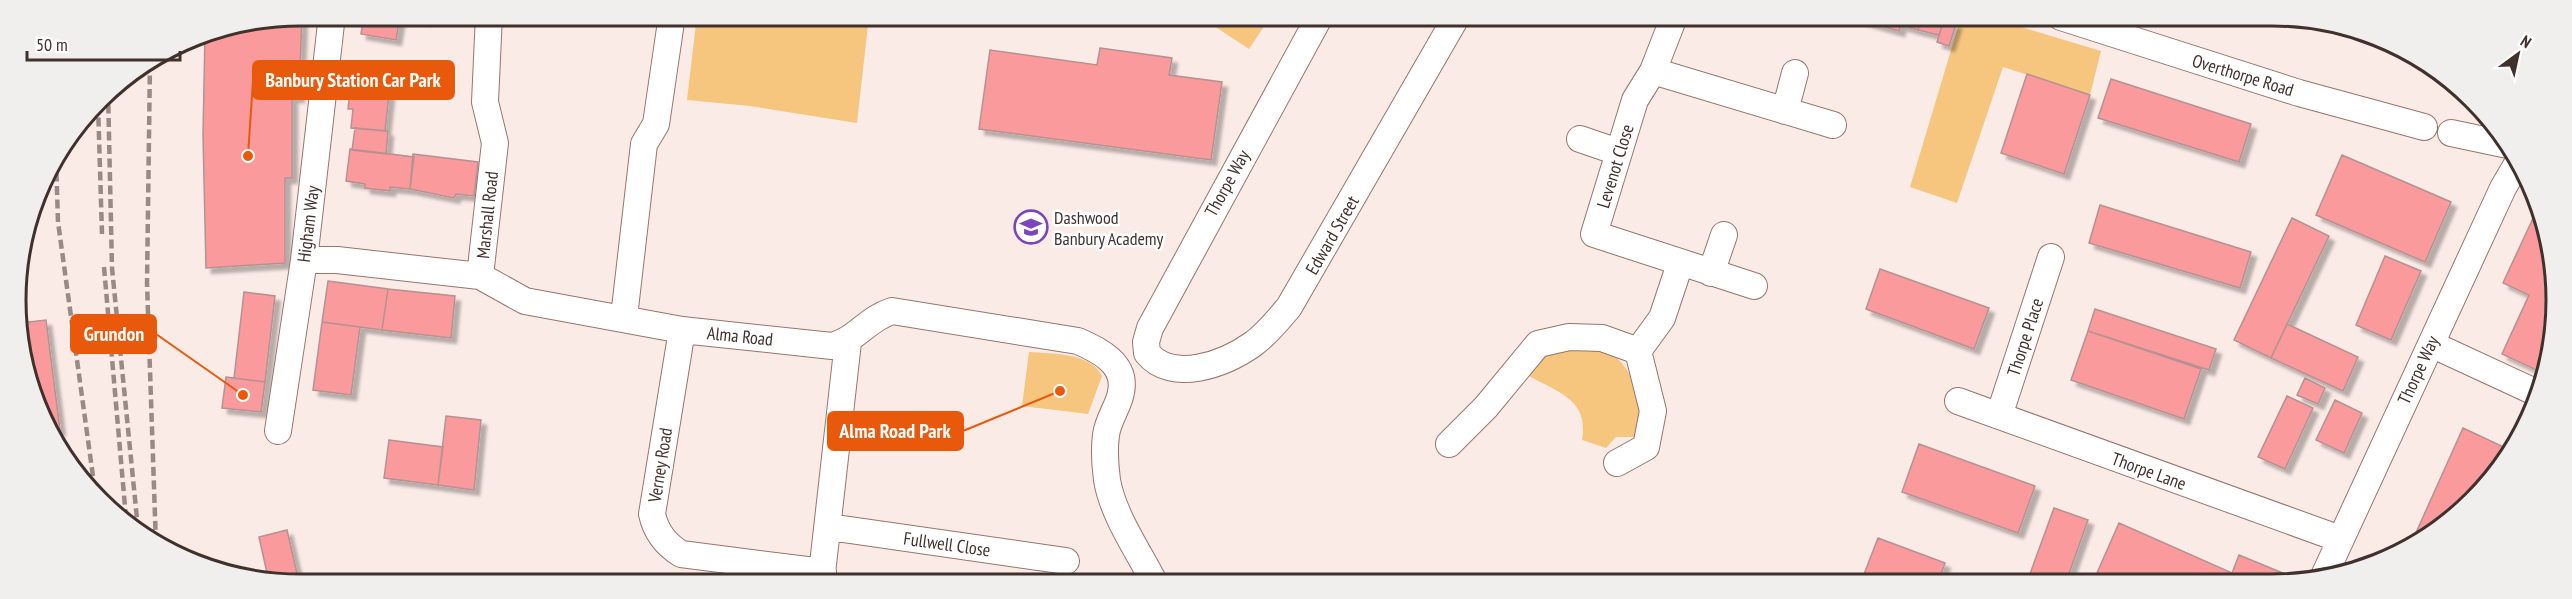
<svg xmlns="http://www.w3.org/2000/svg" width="2572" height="599" font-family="'PT Sans Narrow',sans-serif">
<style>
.green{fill:#f6c57e}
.building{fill:#fa9a9c;stroke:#b79191;stroke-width:1.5;filter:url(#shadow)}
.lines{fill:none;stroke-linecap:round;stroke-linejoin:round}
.minor-casing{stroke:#98756b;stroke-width:28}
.minor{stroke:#fff;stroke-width:26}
.rail{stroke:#998a86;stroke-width:4.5;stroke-dasharray:9 4.5;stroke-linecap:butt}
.labels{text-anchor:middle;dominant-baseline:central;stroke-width:5;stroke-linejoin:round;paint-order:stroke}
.street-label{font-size:18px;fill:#40312d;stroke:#fff}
.poi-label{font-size:18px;fill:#40312d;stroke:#fff;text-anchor:start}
.rim{fill:none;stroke:#40312d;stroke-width:3}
.leader{fill:none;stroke:#e8590c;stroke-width:2}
.callout-dot{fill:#e8590c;stroke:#fff;stroke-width:2}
.callout{fill:#e8590c;stroke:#e8590c;stroke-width:2}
.callout-label{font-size:20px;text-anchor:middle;font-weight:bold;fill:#fff}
</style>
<defs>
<filter id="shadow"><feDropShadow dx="5.5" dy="5.5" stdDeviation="1.5" flood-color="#0004"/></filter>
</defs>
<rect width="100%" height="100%" fill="#fbebe7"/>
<path class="green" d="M697 15 869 16 857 123 750 106 687 100Z
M1199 16H1271L1249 49Z
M1961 17H1988L2101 51 2090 95 2003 67 1957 203 1910 187Z
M1579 344C1587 346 1598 347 1606 351 1637 367 1644 407 1636 437H1616L1606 448 1582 440C1589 400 1560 393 1529 376L1548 352Z
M1029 352C1051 354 1091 352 1102 376L1088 414 1022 406Z
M743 575 783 582H739Z"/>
<path class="building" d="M302 15 299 97H292V178H285V263L206 268 203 135 205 34Z
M364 15H363H427L426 20 400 16 396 40 361 34Z
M1862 17H1880L1878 25 1861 20Z
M1880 17H1903L1899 31 1878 25Z
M1903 17H1922L1918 30 1901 25Z
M1922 17H1945L1939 35 1918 30Z
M1944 20 1956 24 1949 46 1937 42Z
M1100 48 1172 58 1169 75 1222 82 1211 160 979 129 990 50 1097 65Z
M358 63 392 66 385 131 351 128 353 109H348L351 82 356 83Z
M2027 74 2090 95 2064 174 2001 153Z
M2111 79 2251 124 2239 162 2098 118Z
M355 128 388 131 386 154 352 150Z
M350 149 414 157 410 189 390 187V191L365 188V184L346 181Z
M413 154 478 162 474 196 456 194 454 198 410 189Z
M2342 155 2451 202 2425 262 2316 215Z
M2100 205 2251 252 2240 288 2089 243Z
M2534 216 2543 218 2547 226 2555 337 2543 373 2502 354 2529 295 2503 283Z
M2292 218 2329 236 2271 358 2234 340Z
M2385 256 2421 271 2391 340 2356 325Z
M1880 269 1989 308 1974 349 1866 309Z
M328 281 388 289 382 330 322 322Z
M388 289 455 296 451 338 382 330Z
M244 292 275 296 265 382 234 378Z
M2095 309 2216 349 2209 370 2088 331Z
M46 320 60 430 52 431 30 391 21 323Z
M322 322 360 327 351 395 313 390Z
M2287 324 2358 357 2343 391 2271 358Z
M2088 331 2201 369 2184 419 2071 380Z
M226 377 265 382 261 412 222 408Z
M2305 378 2325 388 2318 404 2297 395Z
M2287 396 2313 408 2285 469 2258 457Z
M2335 400 2362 413 2344 453 2316 440Z
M446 416 481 420 474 490 438 485Z
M2463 428 2510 450 2473 501 2410 546Z
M389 440 443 447 438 485 384 478Z
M1919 444 2035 486 2018 533 1902 492Z
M2054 508 2088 520 2066 582H2027Z
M2119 523 2239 576 2236 582H2093Z
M287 530 299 582H269L259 537Z
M1878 538 1945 563 1939 579 1945 582H1861Z
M2239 555 2285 574 2282 582H2236L2239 576 2232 573Z"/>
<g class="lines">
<g class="minor-casing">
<path id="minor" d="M1320 16 1150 328 1146 342 1147 353C1172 384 1225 364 1253 344 1267 334 1278 320 1289 307L1457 16
M1674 17 1653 71 1635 100 1594 234 1754 286
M2061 17 2299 93 2424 127
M1653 71 1833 125
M1785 111 1795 73
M2451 133 2508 145
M1580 139 1618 152
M304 260H337L480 276 525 301 682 330 832 346C856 340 867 319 892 311L1078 341C1099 350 1127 364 1121 392 1119 406 1108 419 1106 435 1104 450 1105 465 1107 480 1113 515 1137 549 1153 580
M1711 273 1724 235
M480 276 495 143 485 102 489 15
M624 317 644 144 656 124 672 15
M682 330 652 514C656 532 665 544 681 554L823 572
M2431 344 2537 393
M1638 351 1662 318 1680 264
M1958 401 2340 539
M1999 416 2051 257
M278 431 304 260 332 15
M1449 444 1486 407 1538 344 1569 337 1602 338 1638 351 1653 411 1646 447 1617 463
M829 527 1066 561
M2323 578 2503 188 2517 164
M821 582 848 342"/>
</g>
<use href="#minor" class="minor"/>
<path class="rail" d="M150 62 147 283 156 545
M108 91 112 268 138 529
M98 104 102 234
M56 159 58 222 95 491
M104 267 126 518"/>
</g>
<defs>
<g id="school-ring" transform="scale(1.725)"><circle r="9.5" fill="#fff" stroke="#7b45bb" stroke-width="1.5"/><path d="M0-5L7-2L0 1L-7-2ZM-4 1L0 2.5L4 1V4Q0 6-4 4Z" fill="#7b45bb"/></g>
</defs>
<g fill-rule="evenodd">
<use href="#school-ring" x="1031" y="227"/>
</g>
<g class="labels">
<g class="street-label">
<text transform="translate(2243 75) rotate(17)">Overthorpe Road</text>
<text transform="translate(1615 166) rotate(-73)">Levenot Close</text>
<text transform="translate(1227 183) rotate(-61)">Thorpe Way</text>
<text transform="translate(487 215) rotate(-84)">Marshall Road</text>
<text transform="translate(308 224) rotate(-83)">Higham Way</text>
<text transform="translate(1332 235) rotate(-60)">Edward Street</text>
<text transform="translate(740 336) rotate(6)">Alma Road</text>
<text transform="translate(2025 337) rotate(-72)">Thorpe Place</text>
<text transform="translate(2418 370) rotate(-65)">Thorpe Way</text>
<text transform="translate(660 465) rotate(-81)">Verney Road</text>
<text transform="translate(2149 471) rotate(20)">Thorpe Lane</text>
<text transform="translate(947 544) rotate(8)">Fullwell Close</text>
</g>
<g class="poi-label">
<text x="1054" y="217">Dashwood<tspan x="1054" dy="21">Banbury Academy</tspan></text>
</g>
</g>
<path d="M0 0H2572V599H0ZM300 26H2272A274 274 0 0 1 2546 300V300A274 274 0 0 1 2272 574H300A274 274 0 0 1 26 300V300A274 274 0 0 1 300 26Z" fill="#f0efee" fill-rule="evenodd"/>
<path class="rim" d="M300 26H2272A274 274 0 0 1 2546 300V300A274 274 0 0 1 2272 574H300A274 274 0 0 1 26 300V300A274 274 0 0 1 300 26Z"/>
<path class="leader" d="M248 156L253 80M243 395L156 334M1060 391L963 431"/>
<g class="callout-dot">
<circle cx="248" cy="156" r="6"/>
<circle cx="243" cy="395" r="6"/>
<circle cx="1060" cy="391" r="6"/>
</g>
<g class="callout">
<rect x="253" y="61" width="201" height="38" rx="6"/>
<rect x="71" y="315" width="85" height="38" rx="6"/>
<rect x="828" y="412" width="135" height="38" rx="6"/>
</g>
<g class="callout-label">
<text x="353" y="87">Banbury Station Car Park</text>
<text x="114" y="341">Grundon</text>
<text x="895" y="438">Alma Road Park</text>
</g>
<g transform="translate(2518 54) rotate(33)" stroke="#ffffff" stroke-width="4.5" paint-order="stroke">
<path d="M0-4.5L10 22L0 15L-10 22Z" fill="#40312d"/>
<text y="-9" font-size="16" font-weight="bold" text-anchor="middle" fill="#40312d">N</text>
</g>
<path d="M27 51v9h153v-9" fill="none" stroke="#40312d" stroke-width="3"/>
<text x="36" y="51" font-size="18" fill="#40312d" stroke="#ffffff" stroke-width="4.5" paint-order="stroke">50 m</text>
</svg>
